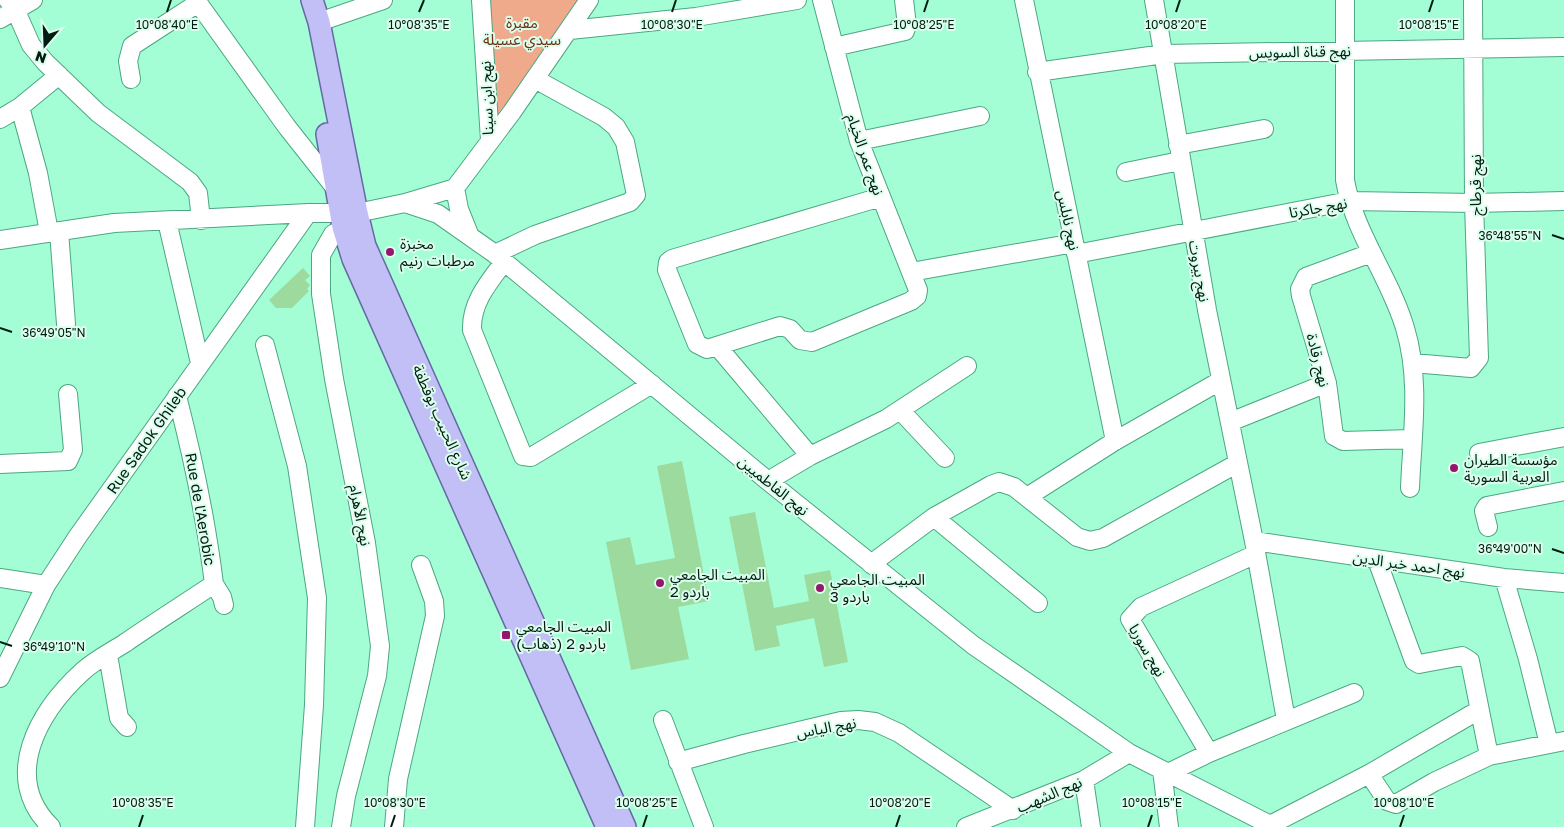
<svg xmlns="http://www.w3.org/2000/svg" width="1564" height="827" font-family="'Golos Text','Noto Sans Arabic',sans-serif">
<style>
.green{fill:#efaa8c}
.building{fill:#9dda9d}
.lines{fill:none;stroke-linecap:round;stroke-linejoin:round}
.minor-casing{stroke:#4ca782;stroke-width:20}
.major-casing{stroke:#636aa2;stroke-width:24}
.minor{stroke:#fff;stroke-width:18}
.major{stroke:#c1bff5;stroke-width:21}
.ticks{fill:none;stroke:#011c12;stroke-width:2}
.poi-dot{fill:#96166e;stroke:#dcfeed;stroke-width:2}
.labels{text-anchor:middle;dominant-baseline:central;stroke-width:4;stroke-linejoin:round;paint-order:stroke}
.park-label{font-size:15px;fill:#6d3011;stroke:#dcfeed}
.street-label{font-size:15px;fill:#011c12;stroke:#dcfeed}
.poi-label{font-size:15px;fill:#011c12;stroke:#dcfeed;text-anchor:start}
.ticks-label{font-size:12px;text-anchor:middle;fill:#011c12;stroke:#dcfeed;stroke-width:4;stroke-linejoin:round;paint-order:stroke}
</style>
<rect width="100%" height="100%" fill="#a3fed6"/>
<path class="green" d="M489 0H578L498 124Z"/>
<path class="building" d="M303 268 310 276 305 280 310 285 307 289 309 291 292 308H276L269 300Z
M682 461 709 601 678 607 689 659 631 670 606 542 630 537 636 565 675 558 657 466Z
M755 512 774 608 809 601 804 575 830 570 848 662 824 667 814 618 776 626 780 646 755 651 729 517Z"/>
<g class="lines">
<g class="minor-casing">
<path id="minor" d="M8 0 15 9 31 45 45 62 98 113 190 182 198 193 201 220
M196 0 287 127 336 189
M481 0 490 140
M822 0 859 141 918 290 917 296 911 301 812 342 800 340 790 329 780 326 707 349 697 344 667 270 668 262 672 259 881 197
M1024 0 1115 441
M1154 0 1207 310 1254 541 1286 720
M1345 0V180C1354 233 1390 277 1405 328 1421 380 1412 436 1410 488
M0 19 33 0
M319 22 383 0
M570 30 696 17 797 0
M834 47 905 31 907 25 904 0
M1037 72 1164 54 1564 47
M131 79 128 61 132 46 198 3
M0 119 20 107
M859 141 980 116
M1178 145 1264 129
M1126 172 1180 161
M455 188 459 209 469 234
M405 203 438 214 495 254 768 481 973 645 1129 753 1274 827
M167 221 200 363
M59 231 66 324
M49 232 38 173 20 107 59 75
M0 240 114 223 308 213H357L405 203 455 188 512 112 589 0
M1371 253 1306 277 1300 289 1301 296 1327 383 1334 436 1343 441 1412 439
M495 254 535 235 630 202 636 195 625 142 616 127 604 117 535 79
M1076 254 1349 201 1474 203 1564 201
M504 262C488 283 471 303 472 330L523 456 531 457 652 384
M911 272 1074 243
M265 345 297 466 317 598 314 705 305 827
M717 346 810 456
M1413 363 1471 368 1479 358 1474 203 1473 0
M900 410 945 458
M1230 422 1327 383
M1479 453 1564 437
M0 464 68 461 73 450 68 394
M768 481 810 456 886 419 967 366
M1027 497 1115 441 1220 381
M934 517 1038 603
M1488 527 1484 511 1487 506 1564 491
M1254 541 1504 578 1564 583
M1377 560 1414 661 1419 664 1462 656 1470 661 1489 756
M871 564 934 517 991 485 999 482 1014 487 1077 537 1090 541 1103 538 1238 463
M0 578 46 585
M1504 578 1528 659 1549 744
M214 584 222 597 224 605
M108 655 119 718 127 727
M0 678 46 585 78 536 308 213
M663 720 704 827
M1209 753 1130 619 1141 607 1256 554
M678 762 744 744 841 721 858 720 875 722 899 733 1013 810
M1162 770 1169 827
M1168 773 1209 753 1354 693
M1369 774 1387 801 1396 804 1434 782 1489 756 1564 741
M1084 780 1091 827
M1270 825 1369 774 1479 710
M51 827C0 777 39 711 83 671 95 660 111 652 125 643 154 623 184 604 214 584 206 519 193 458 177 396
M341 827 346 796 377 676 380 646 366 543 334 379 321 294V255L333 234 354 223
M394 827 398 779 435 616 434 601 421 565
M966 827 1084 780 1129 753"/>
</g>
<g class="major-casing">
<path id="major" d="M312 0 319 22 357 213 365 246 625 827
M327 134 343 227 353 259 607 827"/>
</g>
<use href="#minor" class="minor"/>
<use href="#major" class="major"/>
</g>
<path class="ticks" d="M167 12 171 0M419 12 424 0M672 12 676 0M924 12 928 0M1176 12 1180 0M1429 12 1433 0M1552 235 1564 239M0 328 12 332M1552 549 1564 553M0 642 12 646M139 827 143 815M391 827 395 815M643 827 647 815M896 827 900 815M1148 827 1152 815M1400 827 1404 815"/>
<g class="poi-dot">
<circle cx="390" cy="252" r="5"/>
<circle cx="1454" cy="468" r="5"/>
<circle cx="660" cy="583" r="5"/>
<circle cx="820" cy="588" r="5"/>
<rect x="501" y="630" width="10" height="10" rx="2.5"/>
</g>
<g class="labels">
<g class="park-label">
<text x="522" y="22">مقبرة<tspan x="522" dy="17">سيدي عسيلة</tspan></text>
</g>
<g class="street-label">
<text transform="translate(1300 51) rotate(-1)">نهج قناة السويس</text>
<text transform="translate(486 98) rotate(-92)">نهج ابن سينا</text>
<text transform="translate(866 154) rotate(71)">نهج عمر الخيام</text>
<text transform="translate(1475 185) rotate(-90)">نهج قرطاج</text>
<text transform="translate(1318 207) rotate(-10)">نهج جاكرتا</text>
<text transform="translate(1069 220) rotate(78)">نهج نابلس</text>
<text transform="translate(1200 271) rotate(80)">نهج بيروت</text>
<text transform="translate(1319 360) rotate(76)">نهج رقادة</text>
<text transform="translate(443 422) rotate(66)">شارع الحبيب بوقطفة</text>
<text transform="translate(146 440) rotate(-55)">Rue Sadok Ghileb</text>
<text transform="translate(774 485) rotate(39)">نهج الفاطميين</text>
<text transform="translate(201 509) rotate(80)">Rue de l'Aerobic</text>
<text transform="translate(361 515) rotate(79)">نهج الأهرام</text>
<text transform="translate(1409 564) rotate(8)">نهج احمد خير الدين</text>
<text transform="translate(1148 650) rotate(60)">نهج سوريا</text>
<text transform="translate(826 727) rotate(-10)">نهج الياس</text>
<text transform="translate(1049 794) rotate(-23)">نهج الشهب</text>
</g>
<g class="poi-label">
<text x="400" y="243">مخبزة<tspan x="400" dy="17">مرطبات رنيم</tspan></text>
<text x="1464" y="459">مؤسسة الطيران<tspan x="1464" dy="17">العربية السورية</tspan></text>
<text x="670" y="574">المبيت الجامعي<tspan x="670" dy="17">باردو 2</tspan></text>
<text x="830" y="579">المبيت الجامعي<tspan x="830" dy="17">باردو 3</tspan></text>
<text x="516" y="626">المبيت الجامعي<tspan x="516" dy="17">باردو 2 (ذهاب)</tspan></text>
</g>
</g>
<g class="ticks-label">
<text x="419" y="29">10°08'35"E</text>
<text x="672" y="29">10°08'30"E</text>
<text x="924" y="29">10°08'25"E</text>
<text x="1176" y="29">10°08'20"E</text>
<text x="1429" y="29">10°08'15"E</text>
<text x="167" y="29">10°08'40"E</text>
<text x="1510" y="240">36°48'55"N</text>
<text x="54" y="337">36°49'05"N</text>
<text x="1510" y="553">36°49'00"N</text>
<text x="54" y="651">36°49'10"N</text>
<text x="143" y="807">10°08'35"E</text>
<text x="395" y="807">10°08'30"E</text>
<text x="647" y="807">10°08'25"E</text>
<text x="900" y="807">10°08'20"E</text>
<text x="1152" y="807">10°08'15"E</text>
<text x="1404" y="807">10°08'10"E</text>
</g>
<g transform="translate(45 45) rotate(199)" stroke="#dcfeed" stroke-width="4" paint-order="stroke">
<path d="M0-4L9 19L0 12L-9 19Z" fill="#011c12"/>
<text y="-8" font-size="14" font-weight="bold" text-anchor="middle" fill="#011c12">N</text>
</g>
</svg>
